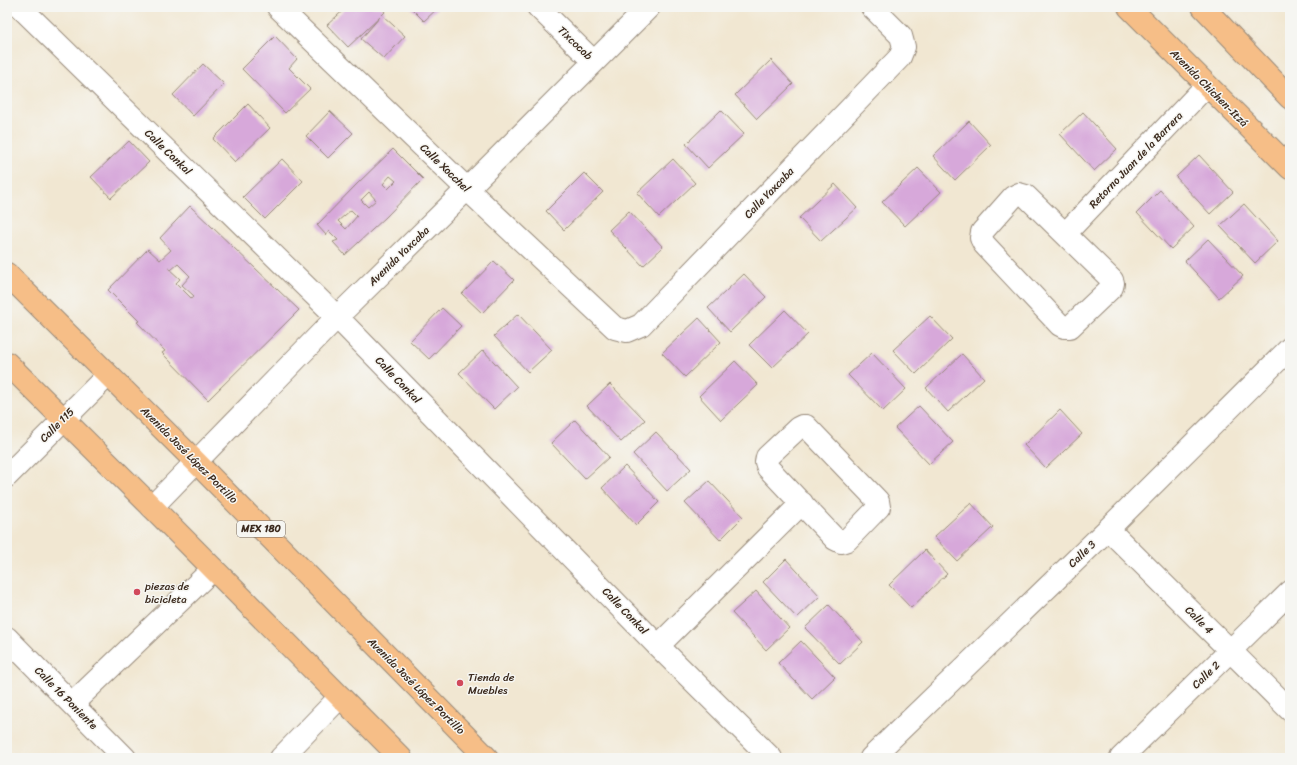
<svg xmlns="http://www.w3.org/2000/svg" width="1297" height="765" font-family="Sriracha,sans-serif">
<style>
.building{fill:#d7a8da;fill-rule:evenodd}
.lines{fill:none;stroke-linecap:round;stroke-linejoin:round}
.minor-casing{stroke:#968878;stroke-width:24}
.major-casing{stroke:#968878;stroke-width:24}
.minor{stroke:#fff;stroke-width:22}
.major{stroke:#f6be87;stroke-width:22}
.poi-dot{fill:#d1495b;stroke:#f6f6f2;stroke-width:1.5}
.labels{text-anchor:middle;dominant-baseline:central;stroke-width:3;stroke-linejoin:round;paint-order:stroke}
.shield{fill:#f6f6f2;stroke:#73675e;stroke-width:1}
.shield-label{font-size:10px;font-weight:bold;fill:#3b2a1e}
.street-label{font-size:11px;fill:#3b2a1e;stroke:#f6f6f2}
.poi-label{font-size:11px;fill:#3b2a1e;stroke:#f6f6f2;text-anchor:start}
</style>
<rect width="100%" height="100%" fill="#f6f6f2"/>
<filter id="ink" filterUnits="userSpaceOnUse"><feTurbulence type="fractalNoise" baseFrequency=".025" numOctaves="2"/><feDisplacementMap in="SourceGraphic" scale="8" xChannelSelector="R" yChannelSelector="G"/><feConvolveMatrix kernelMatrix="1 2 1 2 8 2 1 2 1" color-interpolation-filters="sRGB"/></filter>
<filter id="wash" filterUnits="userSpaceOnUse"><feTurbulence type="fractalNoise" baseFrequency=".012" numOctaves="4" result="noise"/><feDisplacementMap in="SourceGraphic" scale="16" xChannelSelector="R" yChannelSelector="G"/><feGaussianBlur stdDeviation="0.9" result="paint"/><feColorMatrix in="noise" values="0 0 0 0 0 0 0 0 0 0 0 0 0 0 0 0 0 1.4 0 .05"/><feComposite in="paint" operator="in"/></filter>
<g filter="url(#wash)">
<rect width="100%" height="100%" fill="#f1e7d2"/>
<g id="blocks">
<path class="building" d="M347 7H381L385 12 382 15 405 36 384 59 361 39 380 17 348 47 327 25Z
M410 7H439L424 21Z
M275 36 297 59 289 68 310 89 285 113 242 69Z
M771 60 793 84 757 119 735 95Z
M203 64 224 84 193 116 173 95Z
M248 104 270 128 235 162 213 139Z
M721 110 744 134 708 168 686 144Z
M330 111 353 133 328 158 306 136Z
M1083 112 1117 149 1094 171 1060 134Z
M969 121 991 145 955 180 933 156Z
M129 141 149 162 111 198 91 177Z
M393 149 423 179 386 217 345 255 333 242 338 240 329 231 326 235 317 225 356 185ZM390 176 396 181 388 189 383 184ZM369 192 376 200 368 207 361 200ZM351 210 357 216 346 229 338 221Z
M1199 155 1233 192 1210 214 1176 177Z
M282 159 303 181 265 219 243 197Z
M673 159 695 183 659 217 637 193Z
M918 168 941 192 905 226 882 202Z
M584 173 603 192 564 230 546 211Z
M835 184 857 208 821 241 799 218Z
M1160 190 1194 227 1171 249 1137 213Z
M1244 204 1278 241 1255 263 1220 226Z
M190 206 299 310 208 400 162 353 165 351 137 322 139 321 108 290 148 249 160 260 171 250 160 238ZM178 264 190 276 182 285 194 296 192 299 176 283 180 279 168 268 171 270Z
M629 211 663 247 643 266 609 230Z
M1208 239 1243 276 1219 298 1185 261Z
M494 261 514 280 482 313 462 294Z
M744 274 766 297 730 332 708 308Z
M442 308 461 326 429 359 410 341Z
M785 310 808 334 772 368 749 345Z
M518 314 552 350 528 372 494 336Z
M930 316 952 339 916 374 893 350Z
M699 318 721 342 685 377 662 353Z
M483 350 517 387 494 409 459 373Z
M872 353 906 389 883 411 848 375Z
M962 354 984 378 948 412 926 388Z
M735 361 758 385 721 420 699 396Z
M610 384 645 420 621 442 587 406Z
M919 406 953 442 929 464 895 428Z
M1060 410 1082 434 1046 468 1024 445Z
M575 420 609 457 585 479 551 443Z
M656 432 691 469 667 491 633 454Z
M625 466 659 502 636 525 602 488Z
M709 481 743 517 720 540 685 503Z
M971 503 993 527 957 561 934 537Z
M925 550 947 574 911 608 889 585Z
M786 559 820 596 797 618 763 582Z
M756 591 789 628 766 650 732 613Z
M829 605 863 642 840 664 805 628Z
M801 641 835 677 812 699 778 663Z"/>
</g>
</g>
<g filter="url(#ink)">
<use href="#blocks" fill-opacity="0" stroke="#968878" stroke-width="1"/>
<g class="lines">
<g class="minor-casing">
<path id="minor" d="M20 7 337 317 658 646 771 758
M278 7 467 189 615 328 627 331 641 325 900 57 904 47 901 36 872 7
M538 7 594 62
M1019 194 1026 196 1112 280 1113 283 1112 287 1070 327H1064L1060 325 984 244 981 238 982 232 1013 197Z
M1065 234 1206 86
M802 426H806L878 501 879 507 847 540 841 542 835 539 768 468 766 462 767 457 798 428Z
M7 476 108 375
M152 507 337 317 467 189 649 7
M1108 529 1290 710
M7 638 125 758
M658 646 802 503
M72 704 213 569
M281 758 340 697
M871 758 1108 529 1290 348
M1121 758 1290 592"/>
</g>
<g class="major-casing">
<path id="major" d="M1129 7 1290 168
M1203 7 1290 98
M7 274 197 463 487 758
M7 363 152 507 401 758"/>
</g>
<use href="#minor" class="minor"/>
<use href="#major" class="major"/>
</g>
</g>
<g class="poi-dot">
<circle cx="137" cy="592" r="4"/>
<circle cx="460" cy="683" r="4"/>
</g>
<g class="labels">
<rect class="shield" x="237" y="521" width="48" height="16" rx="3"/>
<g class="shield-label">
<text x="261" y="529">MEX 180</text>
</g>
<g class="street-label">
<text transform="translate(575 43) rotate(44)">Tixcocob</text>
<text transform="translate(1209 88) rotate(45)">Avenida Chichen-Itzá</text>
<text transform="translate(168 152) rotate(44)">Calle Conkal</text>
<text transform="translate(1136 160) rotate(-46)">Retorno Juan de la Barrera</text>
<text transform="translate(445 168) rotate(44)">Calle Xocchel</text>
<text transform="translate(769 193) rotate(-46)">Calle Yaxcaba</text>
<text transform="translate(399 256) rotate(-44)">Avenida Yaxcaba</text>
<text transform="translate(398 380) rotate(46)">Calle Conkal</text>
<text transform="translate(57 425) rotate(-45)">Calle 115</text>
<text transform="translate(189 455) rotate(45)">Avenida José López Portillo</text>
<text transform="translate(1082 554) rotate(-44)">Calle 3</text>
<text transform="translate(625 611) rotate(46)">Calle Conkal</text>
<text transform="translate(1199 620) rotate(45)">Calle 4</text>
<text transform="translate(1206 675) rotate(-44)">Calle 2</text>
<text transform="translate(416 686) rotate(45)">Avenida José López Portillo</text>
<text transform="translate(66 698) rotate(45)">Calle 16 Poniente</text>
</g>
<g class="poi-label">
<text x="145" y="586">piezas de<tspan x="145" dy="13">bicicleta</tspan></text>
<text x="468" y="677">Tienda de<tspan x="468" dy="13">Muebles</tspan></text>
</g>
</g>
<rect width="1297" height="765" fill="none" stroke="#f6f6f2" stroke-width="24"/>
</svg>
